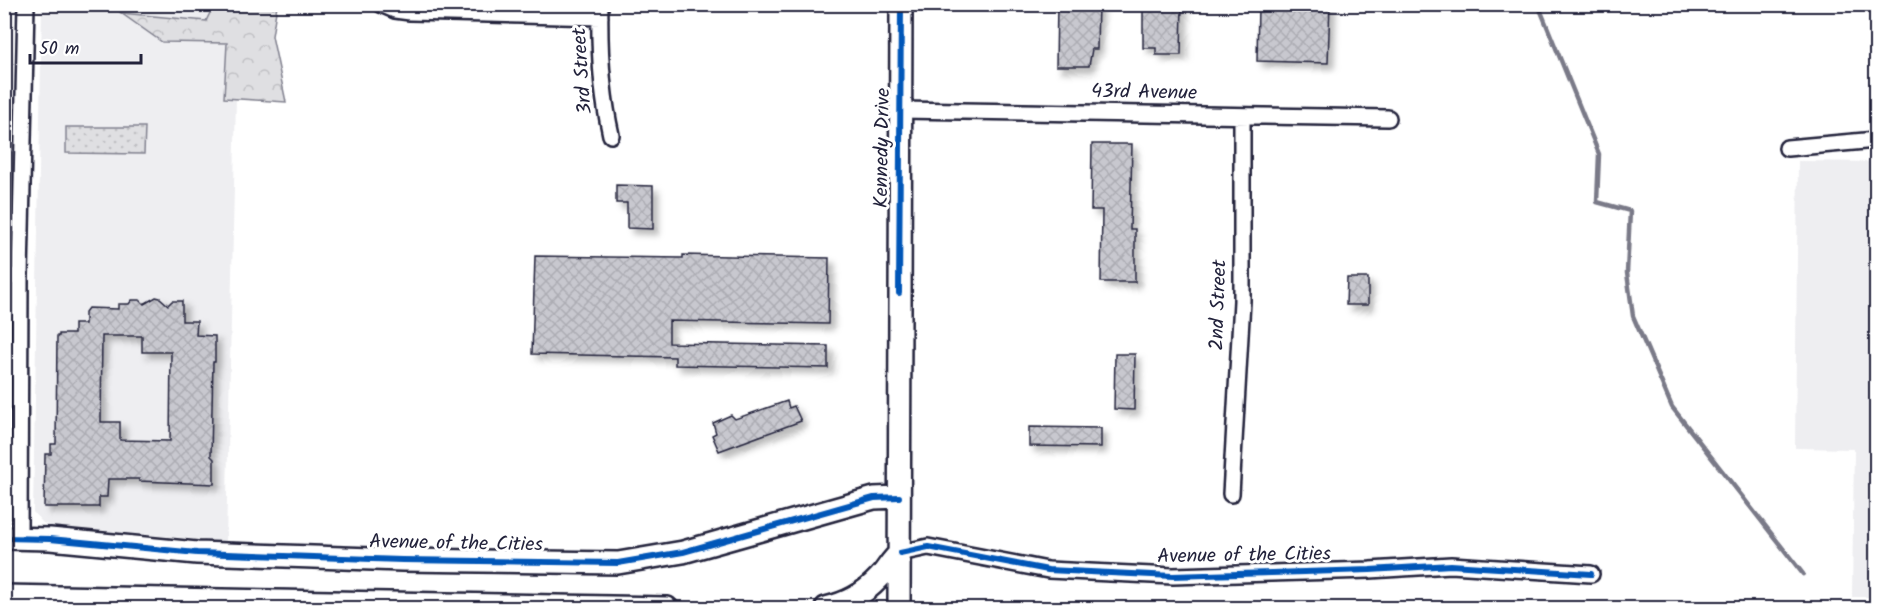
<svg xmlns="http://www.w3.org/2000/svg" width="1881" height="613" font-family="Kalam,sans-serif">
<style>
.built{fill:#eeeef1}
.forest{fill:url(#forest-crowns);stroke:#80808e;stroke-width:1.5}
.park{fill:url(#park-dots);stroke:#80808e;stroke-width:1.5}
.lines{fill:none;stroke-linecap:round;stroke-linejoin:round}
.stream{stroke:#7a7a88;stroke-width:4.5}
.building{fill:url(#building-cross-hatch);stroke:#22223b;stroke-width:1.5;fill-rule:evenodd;filter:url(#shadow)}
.street-casing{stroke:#22223b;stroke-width:20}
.secondary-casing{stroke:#22223b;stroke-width:26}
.street{stroke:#fff;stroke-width:15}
.secondary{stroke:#fff;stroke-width:21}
.cycleway-casing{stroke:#fff;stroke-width:10}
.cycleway{stroke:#0057b8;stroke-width:6}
.labels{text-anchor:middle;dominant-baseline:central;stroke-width:6;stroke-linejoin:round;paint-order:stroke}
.street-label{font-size:20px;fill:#22223b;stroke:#fff}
</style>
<defs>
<pattern id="forest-crowns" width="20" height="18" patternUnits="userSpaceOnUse" patternTransform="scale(1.5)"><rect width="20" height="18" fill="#dfdfe2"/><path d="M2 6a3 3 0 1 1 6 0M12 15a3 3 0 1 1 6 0" fill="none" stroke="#bfbfc3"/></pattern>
<pattern id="park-dots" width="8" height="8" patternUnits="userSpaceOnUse" patternTransform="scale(1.5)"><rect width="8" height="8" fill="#dfdfe2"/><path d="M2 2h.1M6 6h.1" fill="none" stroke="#bfbfc3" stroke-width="1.8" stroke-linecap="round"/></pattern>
<pattern id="building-cross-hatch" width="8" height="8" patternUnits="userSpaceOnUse" patternTransform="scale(1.5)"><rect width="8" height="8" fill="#c8c8cf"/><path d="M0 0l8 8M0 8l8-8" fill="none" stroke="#acacb3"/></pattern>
<filter id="shadow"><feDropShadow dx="5.5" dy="5.5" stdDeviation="3" flood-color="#0004"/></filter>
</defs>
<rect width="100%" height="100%" fill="#fff"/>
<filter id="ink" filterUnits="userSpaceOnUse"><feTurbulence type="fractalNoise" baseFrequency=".0167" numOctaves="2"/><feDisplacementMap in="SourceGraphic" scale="12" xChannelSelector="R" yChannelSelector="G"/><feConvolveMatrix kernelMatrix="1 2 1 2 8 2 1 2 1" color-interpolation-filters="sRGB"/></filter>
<g filter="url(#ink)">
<path class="built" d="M42 5 238 8 226 542 50 526 43 523 33 512Z
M1798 161 1876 162V597H1852L1854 449 1795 448Z"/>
<path class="forest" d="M214 5H277L272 36 286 102 224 98 227 43 162 42 121 13 206 21Z"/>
<path class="park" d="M66 127H145L144 154 66 153Z"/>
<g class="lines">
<path class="stream" d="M1538 4 1599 154 1597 202 1630 211 1627 273 1633 316 1672 407 1803 574"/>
</g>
<path class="building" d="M1057 4H1098L1097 49H1092L1089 66H1056Z
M1143 4H1182L1181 55H1156V48H1143Z
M1258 4H1330L1328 63 1257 61Z
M1092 144H1132L1130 229H1135V282H1101L1102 210H1091Z
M616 185 653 186V229L627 228V203H616Z
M683 255 829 258 828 324 669 321V343L828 346V368L675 365V357L532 354 535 256 683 258Z
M1347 278H1368V305H1346Z
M156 297 160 298 168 305 172 301H182V321H197L196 335 215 336V362H213L211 456 214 459V484L139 481V479H108L107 497H99V507H44L45 454H51V444H56L57 336H59V334H74V324H85V312L88 308 118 309V304H129L132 300H140L144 304ZM102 336H142V352H171L170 441 120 440V422H101Z
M1115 354H1135L1134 410 1114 409Z
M787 401 789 408 794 406 801 421 719 451 712 435 716 433 713 423 731 415 735 419Z
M1029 427 1101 428V447L1029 446Z"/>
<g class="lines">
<g class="street-casing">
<path id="street" d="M381 4 395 10 410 12 600 17
M600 4C599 49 601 91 611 135
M900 110 1388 118
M1787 148 1876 140
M4 277 20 276
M1231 494 1242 301V116
M19 538 20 276 26 4
M900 553 928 547 1048 570 1173 576 1370 570 1451 565 1591 574"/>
</g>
<g class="secondary-casing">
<path id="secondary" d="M4 538 50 539 197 553 402 560 618 563 683 552 874 498 899 497
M4 596 667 608
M826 608C847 603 863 595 879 578 887 570 891 560 900 553
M899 608 901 4"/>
</g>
<use href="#street" class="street"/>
<use href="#secondary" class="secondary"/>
<g class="cycleway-casing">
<path id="cycleway" d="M899 293 901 4
M4 538 50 539 197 553 402 560 618 563 683 552 874 498 899 497
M900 553 928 547 1048 570 1173 576 1370 570 1451 565 1591 574"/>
</g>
<use href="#cycleway" class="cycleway"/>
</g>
</g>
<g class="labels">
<g class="street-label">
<text transform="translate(583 71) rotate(-94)">3rd Street</text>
<text transform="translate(1144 93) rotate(1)">43rd Avenue</text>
<text transform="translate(883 148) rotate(-89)">Kennedy Drive</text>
<text transform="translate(1219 305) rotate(-88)">2nd Street</text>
<text transform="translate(456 544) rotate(1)">Avenue of the Cities</text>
<text transform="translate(1244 556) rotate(-1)">Avenue of the Cities</text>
</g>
</g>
<rect width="1881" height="613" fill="none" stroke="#fff" stroke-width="24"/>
<rect x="12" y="12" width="1857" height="589" fill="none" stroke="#22223b" stroke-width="2" filter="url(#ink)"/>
<path d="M30 54v9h111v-9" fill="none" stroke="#22223b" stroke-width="3"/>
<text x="39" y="54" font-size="18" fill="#22223b" stroke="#ffffff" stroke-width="4.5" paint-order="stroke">50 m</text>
</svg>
